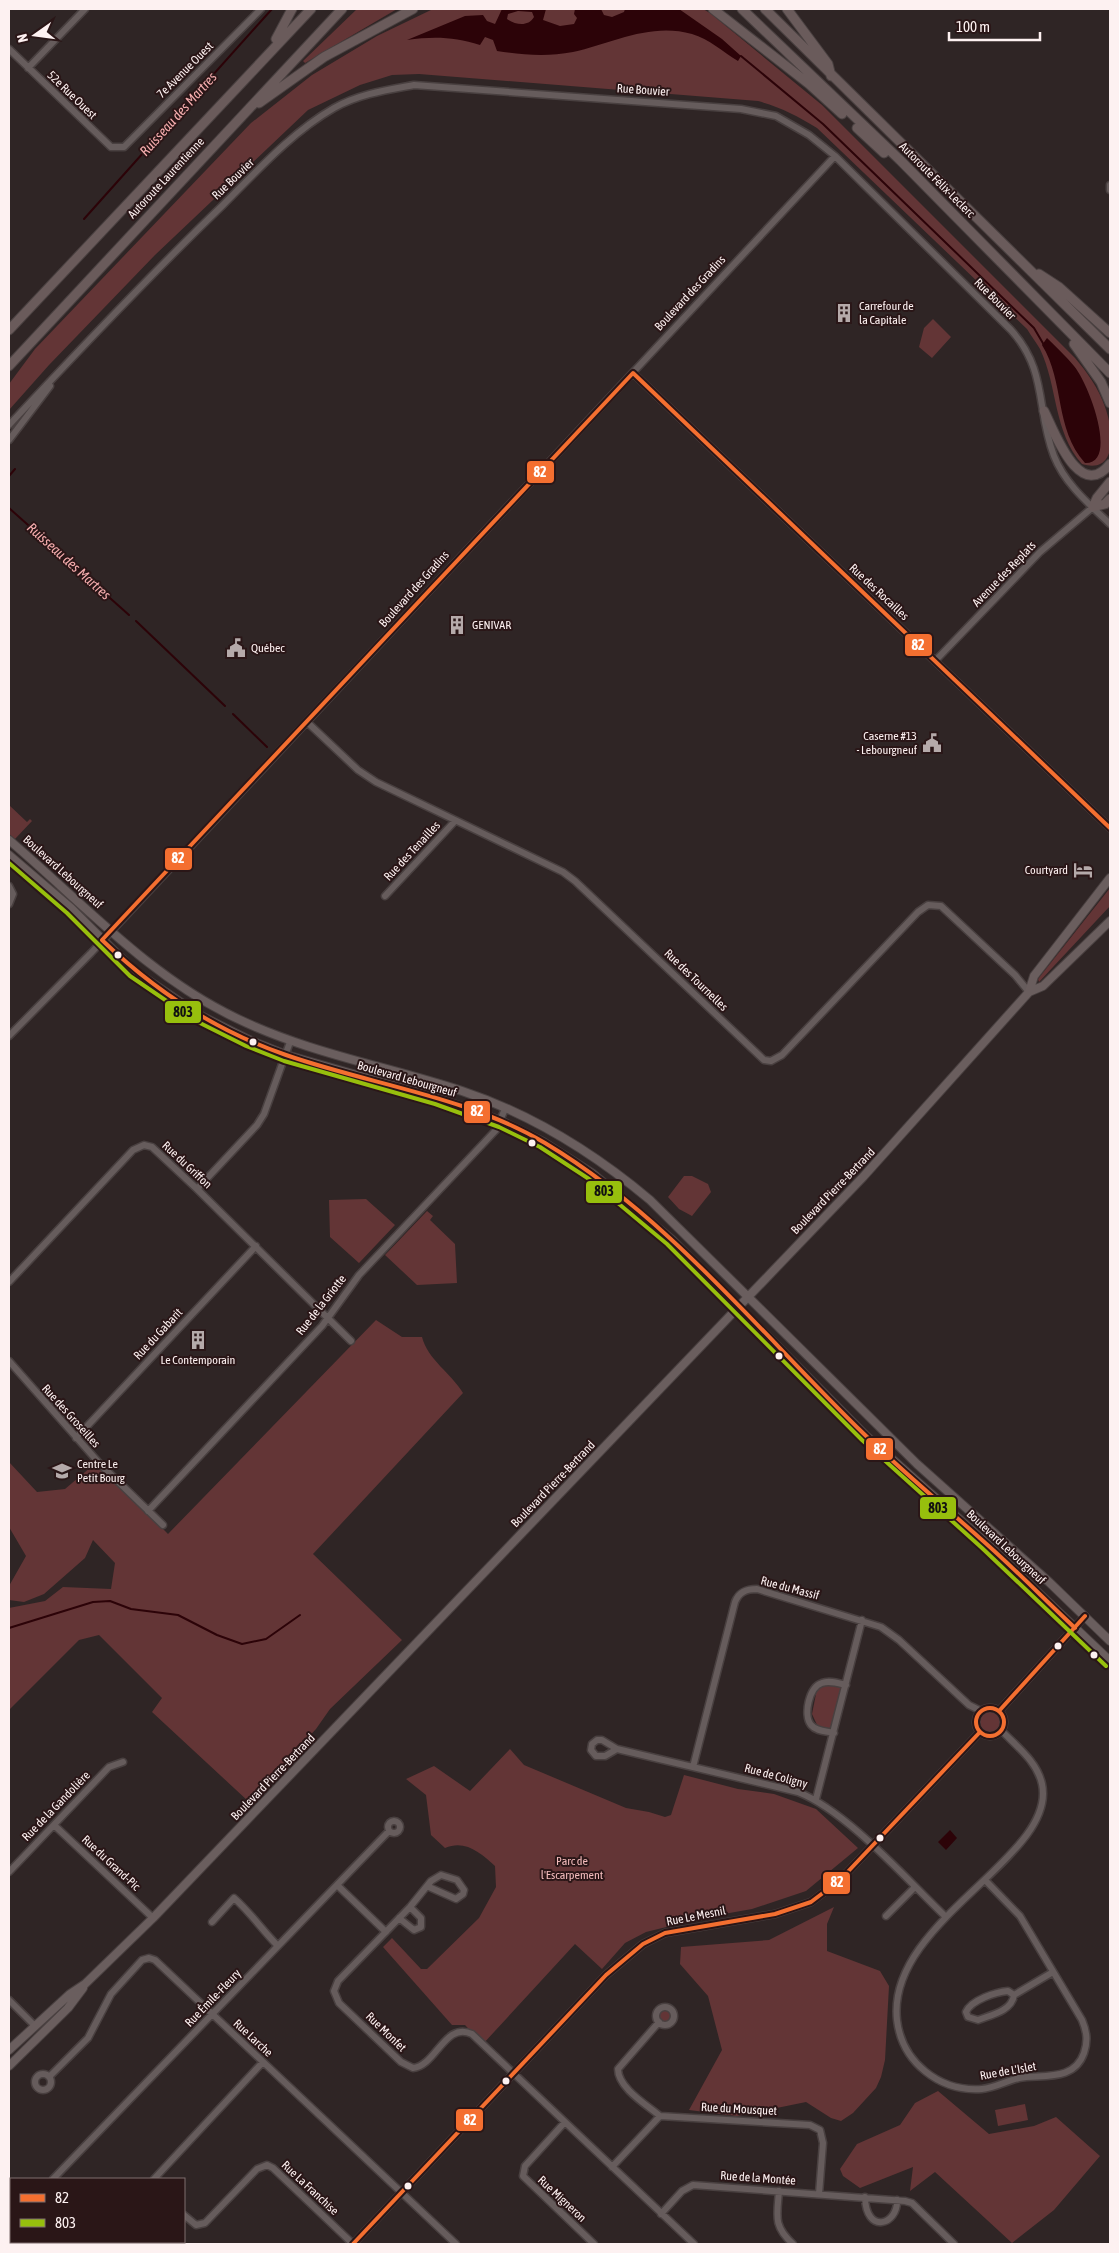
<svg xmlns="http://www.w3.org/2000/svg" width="1119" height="2253" font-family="'Asap Condensed',sans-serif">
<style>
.green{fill:#633536}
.water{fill:#2c0308;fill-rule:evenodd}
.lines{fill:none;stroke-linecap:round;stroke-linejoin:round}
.stream{stroke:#2c0308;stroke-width:2}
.minor-casing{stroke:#494040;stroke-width:9}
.major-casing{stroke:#494040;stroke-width:10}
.highway-casing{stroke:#494040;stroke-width:11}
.minor{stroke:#665c5c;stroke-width:6}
.major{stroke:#6a5e5e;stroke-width:8}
.highway{stroke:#6a5b5b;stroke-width:9}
.bus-1-casing{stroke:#2a1617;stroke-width:8}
.bus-2-casing{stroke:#2a1617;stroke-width:8}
.bus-1{stroke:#f46f30;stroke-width:4}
.bus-2{stroke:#97bf0d;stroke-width:4}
.bus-dot{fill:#fdf1f1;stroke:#2a1617;stroke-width:2}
.labels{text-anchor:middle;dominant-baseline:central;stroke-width:4;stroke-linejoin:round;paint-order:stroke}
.street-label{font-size:12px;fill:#fdf1f1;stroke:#2a1617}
.poi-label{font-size:12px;fill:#fdf1f1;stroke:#2a1617;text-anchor:start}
.park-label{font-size:12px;fill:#f5bdbd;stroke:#2a1617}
.water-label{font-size:14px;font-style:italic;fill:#f7aeaf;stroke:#2a1617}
.line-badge{stroke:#2a1617;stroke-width:2}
.badge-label{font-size:14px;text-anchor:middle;font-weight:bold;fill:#fff}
.pale-badge-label{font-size:14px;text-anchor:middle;font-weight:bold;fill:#111}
</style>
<rect width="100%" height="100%" fill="#2f2525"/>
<path class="green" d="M357 9H397L305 63 303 61Z
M433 9H703L710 13 822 105 1075 358C1087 372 1099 389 1105 407 1113 428 1119 475 1082 464 1053 431 1058 387 1040 349 1036 342 1031 336 1027 329L817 128C798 116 780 107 758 101L419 74 392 75 360 85 308 110 155 255 49 365 9 410V384L35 349 251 123 312 75 377 36Z
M933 319 951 337 932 358 919 347 924 328Z
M9 805 27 822 30 819 32 821 15 839 9 834Z
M1110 888V906L1039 982 1038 979Z
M684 1176H692L708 1184 711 1192 692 1216 679 1209 668 1197Z
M366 1199 395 1225 359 1263 330 1237 329 1200Z
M427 1211 433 1216 430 1220 455 1244 457 1283 417 1285 385 1255Z
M376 1320 402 1337H422C428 1360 451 1373 463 1393L313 1554 402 1640 330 1709 316 1729 248 1801 152 1712 162 1698 99 1635 79 1640 9 1710V1608L45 1601 63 1587 111 1589 115 1563 93 1540 85 1558 44 1594 24 1602 9 1600V1586L26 1556 9 1527V1462L37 1492 65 1489 97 1462 168 1534Z
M827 1684 842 1687 831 1729 818 1727 812 1714 817 1689Z
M976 1722a14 14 0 1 1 28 0a14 14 0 1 1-28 0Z
M510 1749 524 1765 626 1808 649 1812 665 1817 671 1815 684 1775 738 1789 774 1794 816 1809 858 1848 806 1891 752 1909 707 1917 646 1932 625 1943 602 1969 575 1944 483 2044 465 2025H452L383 1947 392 1938 421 1969H427L479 1918 496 1887 495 1866C481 1853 465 1839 445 1848L431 1835 426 1795 406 1779 434 1766 470 1791Z
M834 1907 827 1924V1951L880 1971 889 1986 885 2060 881 2077 876 2088 853 2113 841 2121 831 2118 806 2102 737 2116 689 2110 722 2050 708 1996 680 1964 681 1947 769 1940Z
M664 2007 672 2011 673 2019 668 2024 659 2022 657 2024V2014Z
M938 2091 989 2134 1034 2126 1056 2117 1100 2156 1054 2210 1012 2243 935 2172 910 2191 913 2167 860 2188 843 2176 840 2169 857 2144 900 2125 915 2103Z
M1025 2104 1028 2120 998 2126 995 2110Z"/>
<path class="water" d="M502 9H546L543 20 560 26 574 24 577 18 574 14 575 9H601L604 15 612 17 624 12 625 9H679L722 39 741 56 738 61C723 52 709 39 692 34 651 22 612 43 573 52 547 57 523 55 497 51L493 40 485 37 480 45C455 37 434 36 407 40L465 16 483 15 487 21 495 24ZM518 11 532 12 534 17C528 27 516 25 507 19L508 14Z
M1047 338C1056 347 1066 356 1074 366 1089 384 1119 464 1085 463 1054 428 1065 382 1042 345Z
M950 1830 957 1838 946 1850 938 1842Z"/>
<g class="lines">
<path class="stream" d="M741 56 823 124 1034 328 1044 345
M84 219 272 9
M9 476 15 469
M9 508 129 615
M136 621 225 706
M233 714 267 747
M9 1628 93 1602 110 1601 131 1609 178 1615 217 1635 242 1644 266 1639 300 1615"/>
<g class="minor-casing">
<path id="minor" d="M9 49 111 147H124L261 9
M28 68 85 9
M1110 185V190
M633 373 1110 828
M9 425C79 350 149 276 223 205 257 171 292 132 334 108 359 94 387 90 414 85L741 109 776 116 809 135 835 156 1011 330C1048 371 1036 410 1054 456 1065 484 1089 504 1110 524
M9 440 50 386
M935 661 1040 552 1093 507
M307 722 358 770 376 782 563 872 575 881 764 1060 771 1061 782 1055 918 912 928 905 941 906 1015 975 1029 992
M9 886 13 894 9 904
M385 896 455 821
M9 1036 91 953 835 156
M197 1189 257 1125 264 1114 290 1042
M9 1282 133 1150 144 1145 152 1147 197 1189 351 1341
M9 1361 100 1464 163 1525
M76 1438 256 1246
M148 1511 322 1326 359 1275 496 1130 505 1109
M976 1722a14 14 0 1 1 28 0a14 14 0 1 1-28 0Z
M999 1711 1085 1616
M834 1733C826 1731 817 1732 811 1725 803 1715 809 1687 822 1683 829 1680 838 1683 846 1685
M597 1740H602L617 1749 605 1756H596L591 1750 592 1744Z
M617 1749 798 1792C848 1812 906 1879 946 1917
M693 1767 735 1602C739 1592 746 1589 757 1589L881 1627 899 1640 969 1705 981 1711
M816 1799 862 1620
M388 1827a6 6 0 1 1 12 0a6 6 0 1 1-12 0Z
M54 1825 153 1918
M9 1872 109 1767 123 1762
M985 1880 1020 1916 1082 2020C1087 2032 1088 2041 1084 2053 1074 2082 1042 2074 1019 2078 1006 2081 995 2088 982 2089 939 2092 902 2062 897 2020 886 1921 1058 1857 1042 1784 1037 1761 1016 1746 1001 1730
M337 1885 386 1932
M429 1887 456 1899 463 1894 464 1890 457 1880 441 1875 431 1881 410 1907 338 1981 334 1991 339 2003 401 2062 413 2068C436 2066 445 2021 472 2034L694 2244
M886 1916 915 1887
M399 1918 414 1930 421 1927V1918L410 1907
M212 1922 234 1898C251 1913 262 1930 278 1946
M1008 1991 1014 1995C1012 2011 991 2015 978 2020L968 2017 966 2012C971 2000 996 1992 1008 1991Z
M1014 1995 1053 1972
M9 2000 35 2026
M656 2016a9 9 0 1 1 18 0a9 9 0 1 1-18 0Z
M659 2022 618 2069C618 2088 647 2105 660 2116
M35 2082a8 8 0 1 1 16 0a8 8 0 1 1-16 0Z
M49 2077 88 2038 111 1994 142 1960 149 1958 155 1960 456 2244
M565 2122 525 2166 523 2176 594 2244
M612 2167 660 2116 810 2125 820 2130 823 2143 819 2194
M53 2179 389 1831
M154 2179 262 2063
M779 2191C777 2216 773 2226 793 2244
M865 2197C866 2235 898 2225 897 2200
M661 2214 682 2191 693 2185 905 2201 912 2203 954 2244
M184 2215 196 2225 205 2223 257 2169 267 2165 273 2168 353 2244
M353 2244 606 1975 643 1944 665 1933 775 1914 811 1902 840 1880 980 1732"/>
</g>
<g class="major-casing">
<path id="major" d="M9 840C82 902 148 976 236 1018 308 1053 386 1066 462 1091 531 1114 594 1153 650 1200L917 1464 1049 1582 1110 1641
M9 855 71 908 134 971 199 1015 249 1040 286 1055 437 1098 501 1121 543 1142 593 1174 671 1239 866 1436 986 1543 1110 1661
M1029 992 1043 986 1110 921
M9 2050 70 1994 85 1984 153 1918 863 1177 1029 992 1034 976 1110 878
M9 2066 68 2008 83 1988
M9 2216 11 2219
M23 2242 24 2244"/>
</g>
<g class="highway-casing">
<path id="highway" d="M713 9 809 84 842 114
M742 9 900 160 1110 373
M765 9 1110 349
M787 9 828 64 831 76
M276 39 292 9
M259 103 324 57 413 9
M857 128 884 153
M1039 274 1059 287 1110 333
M9 330 311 9
M1074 344 1101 382 1110 403
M9 366 342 9
M1044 411C1054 430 1079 503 1110 464
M1093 507 1097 498 1110 482
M1093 507 1105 504 1110 499"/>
</g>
<use href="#minor" class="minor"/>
<use href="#major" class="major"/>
<use href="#highway" class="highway"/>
<g class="bus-1-casing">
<path id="bus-1" d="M1075 1628C1044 1599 1014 1568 982 1540 943 1505 902 1471 864 1434 762 1335 669 1217 545 1143 466 1096 372 1085 286 1055 216 1031 155 991 102 940L633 373 1110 828
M976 1722a14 14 0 1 1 28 0a14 14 0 1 1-28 0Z
M999 1711 1085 1616
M353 2244 606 1975 643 1944 665 1933 775 1914 811 1902 840 1880 980 1732"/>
</g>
<g class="bus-2-casing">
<path id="bus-2" d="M9 863 67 913 130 976 196 1021 246 1046 284 1061 435 1104 499 1127 540 1147 589 1179 667 1244 862 1440 982 1548 1106 1666"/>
</g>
<use href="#bus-1" class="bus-1"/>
<use href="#bus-2" class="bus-2"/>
</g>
<defs>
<g id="building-bare" transform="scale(1.5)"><path d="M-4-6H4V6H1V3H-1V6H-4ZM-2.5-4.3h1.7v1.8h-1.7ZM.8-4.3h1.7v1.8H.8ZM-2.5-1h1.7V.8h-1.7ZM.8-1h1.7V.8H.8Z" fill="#b5aaaa" stroke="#2a1617" stroke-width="2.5" paint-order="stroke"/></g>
<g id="civic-bare" transform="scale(1.5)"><path d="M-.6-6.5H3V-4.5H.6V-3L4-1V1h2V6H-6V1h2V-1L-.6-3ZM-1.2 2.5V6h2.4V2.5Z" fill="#b5aaaa" stroke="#2a1617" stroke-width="2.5" paint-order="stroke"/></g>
<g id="hotel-bare" transform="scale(1.5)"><path d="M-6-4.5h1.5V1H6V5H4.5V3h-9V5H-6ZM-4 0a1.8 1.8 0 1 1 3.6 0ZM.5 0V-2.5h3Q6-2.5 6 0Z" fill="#b5aaaa" stroke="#2a1617" stroke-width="2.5" paint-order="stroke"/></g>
<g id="school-bare" transform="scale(1.5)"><path d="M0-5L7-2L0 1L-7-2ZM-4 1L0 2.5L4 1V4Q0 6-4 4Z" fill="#b5aaaa" stroke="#2a1617" stroke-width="2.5" paint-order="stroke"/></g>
</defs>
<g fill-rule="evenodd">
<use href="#building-bare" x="844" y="313"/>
<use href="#building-bare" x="457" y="625"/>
<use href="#civic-bare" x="236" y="648"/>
<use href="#civic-bare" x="932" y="743"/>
<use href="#hotel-bare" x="1083" y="870"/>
<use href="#building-bare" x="198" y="1340"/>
<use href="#school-bare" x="62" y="1471"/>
</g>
<g class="bus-dot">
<circle cx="118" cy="955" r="4.5"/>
<circle cx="253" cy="1042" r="4.5"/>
<circle cx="532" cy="1143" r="4.5"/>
<circle cx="779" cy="1356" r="4.5"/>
<circle cx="1058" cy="1646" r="4.5"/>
<circle cx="1094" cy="1655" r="4.5"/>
<circle cx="880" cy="1838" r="4.5"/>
<circle cx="506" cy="2081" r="4.5"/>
<circle cx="408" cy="2186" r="4.5"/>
</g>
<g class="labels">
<g class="street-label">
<text transform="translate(185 70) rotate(-45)">7e Avenue Ouest</text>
<text transform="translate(643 90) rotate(4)">Rue Bouvier</text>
<text transform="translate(72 95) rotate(44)">52e Rue Ouest</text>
<text transform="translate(166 178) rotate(-47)">Autoroute Laurentienne</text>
<text transform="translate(233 179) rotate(-44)">Rue Bouvier</text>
<text transform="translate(937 180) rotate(45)">Autoroute Félix-Leclerc</text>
<text transform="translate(690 293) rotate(-47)">Boulevard des Gradins</text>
<text transform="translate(995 299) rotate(45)">Rue Bouvier</text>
<text transform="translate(1004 574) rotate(-46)">Avenue des Replats</text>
<text transform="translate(414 589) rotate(-48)">Boulevard des Gradins</text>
<text transform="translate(879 592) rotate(43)">Rue des Rocailles</text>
<text transform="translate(412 851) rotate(-47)">Rue des Tenailles</text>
<text transform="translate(63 872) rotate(42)">Boulevard Lebourgneuf</text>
<text transform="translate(696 980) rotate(44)">Rue des Tournelles</text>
<text transform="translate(407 1079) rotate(16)">Boulevard Lebourgneuf</text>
<text transform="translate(187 1165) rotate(43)">Rue du Griffon</text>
<text transform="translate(833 1191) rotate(-46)">Boulevard Pierre-Bertrand</text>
<text transform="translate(321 1305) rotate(-52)">Rue de la Griotte</text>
<text transform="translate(158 1334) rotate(-47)">Rue du Gabarit</text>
<text transform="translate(71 1416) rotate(48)">Rue des Groseilles</text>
<text transform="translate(553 1484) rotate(-46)">Boulevard Pierre-Bertrand</text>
<text transform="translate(1006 1547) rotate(43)">Boulevard Lebourgneuf</text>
<text transform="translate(790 1588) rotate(15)">Rue du Massif</text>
<text transform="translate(776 1776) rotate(15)">Rue de Coligny</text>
<text transform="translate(273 1777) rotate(-46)">Boulevard Pierre-Bertrand</text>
<text transform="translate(56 1806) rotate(-46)">Rue de la Gandolière</text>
<text transform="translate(111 1863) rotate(43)">Rue du Grand-Pic</text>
<text transform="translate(696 1916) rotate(-11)">Rue Le Mesnil</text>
<text transform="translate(213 1998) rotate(-46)">Rue Émile-Fleury</text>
<text transform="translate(386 2032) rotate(44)">Rue Monfet</text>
<text transform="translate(253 2038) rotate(43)">Rue Larche</text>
<text transform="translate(1008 2071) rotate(-10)">Rue de L'Islet</text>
<text transform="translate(739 2109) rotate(3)">Rue du Mousquet</text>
<text transform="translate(758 2178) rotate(4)">Rue de la Montée</text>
<text transform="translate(310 2188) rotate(43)">Rue La Franchise</text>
<text transform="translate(562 2199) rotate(43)">Rue Migneron</text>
</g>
<g class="poi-label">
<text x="859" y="306">Carrefour de<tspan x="859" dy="14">la Capitale</tspan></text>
<text x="472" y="625">GENIVAR</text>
<text x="251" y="648">Québec</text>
<text x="917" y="736" text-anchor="end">Caserne #13<tspan x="917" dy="14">- Lebourgneuf</tspan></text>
<text x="1068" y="870" text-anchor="end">Courtyard</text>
<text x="198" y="1360" text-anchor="middle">Le Contemporain</text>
<text x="77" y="1464">Centre Le<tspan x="77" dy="14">Petit Bourg</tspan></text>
</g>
<g class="park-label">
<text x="572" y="1861">Parc de<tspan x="572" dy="14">l'Escarpement</tspan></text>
</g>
<g class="water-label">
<text transform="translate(178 114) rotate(-48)">Ruisseau des Martres</text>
<text transform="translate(69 561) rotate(42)">Ruisseau des Martres</text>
</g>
</g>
<g class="line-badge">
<rect x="526" y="460" width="29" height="24" rx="5" fill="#f46f30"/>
<rect x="904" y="633" width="29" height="24" rx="5" fill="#f46f30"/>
<rect x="164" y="847" width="29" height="24" rx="5" fill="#f46f30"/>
<rect x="164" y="1000" width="38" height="24" rx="5" fill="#97bf0d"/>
<rect x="463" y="1100" width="28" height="24" rx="5" fill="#f46f30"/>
<rect x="585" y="1180" width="38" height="24" rx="5" fill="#97bf0d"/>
<rect x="865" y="1437" width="29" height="24" rx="5" fill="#f46f30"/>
<rect x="919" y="1496" width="38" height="24" rx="5" fill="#97bf0d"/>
<rect x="822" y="1871" width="29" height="24" rx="5" fill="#f46f30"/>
<rect x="455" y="2108" width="29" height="24" rx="5" fill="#f46f30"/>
</g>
<g class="badge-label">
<text x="540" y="477">82</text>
<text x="918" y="650">82</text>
<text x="178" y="863">82</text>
<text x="477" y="1116">82</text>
<text x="880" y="1454">82</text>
<text x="837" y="1887">82</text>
<text x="470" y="2125">82</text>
</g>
<g class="pale-badge-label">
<text x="183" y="1017">803</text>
<text x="604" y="1196">803</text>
<text x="938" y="1513">803</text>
</g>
<rect width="1119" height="2253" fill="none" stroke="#fdf1f1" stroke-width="20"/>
<rect x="10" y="2178" width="175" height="65" fill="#2a1617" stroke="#7e6e6e"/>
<rect x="20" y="2194" width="25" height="8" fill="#f46f30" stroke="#7e6e6e"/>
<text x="55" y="2203" font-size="15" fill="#fdf1f1">82</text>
<rect x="20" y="2219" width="25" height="8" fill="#97bf0d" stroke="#7e6e6e"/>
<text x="55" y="2228" font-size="15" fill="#fdf1f1">803</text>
<g transform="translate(35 35) rotate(256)" stroke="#2a1617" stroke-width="4" paint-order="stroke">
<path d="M0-4L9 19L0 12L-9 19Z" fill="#fdf1f1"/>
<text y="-8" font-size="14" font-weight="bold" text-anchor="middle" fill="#fdf1f1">N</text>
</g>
<path d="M949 32v8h91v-8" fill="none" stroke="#fdf1f1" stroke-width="2.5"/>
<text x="956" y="32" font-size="15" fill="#fdf1f1" stroke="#2a1617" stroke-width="4" paint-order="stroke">100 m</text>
</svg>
